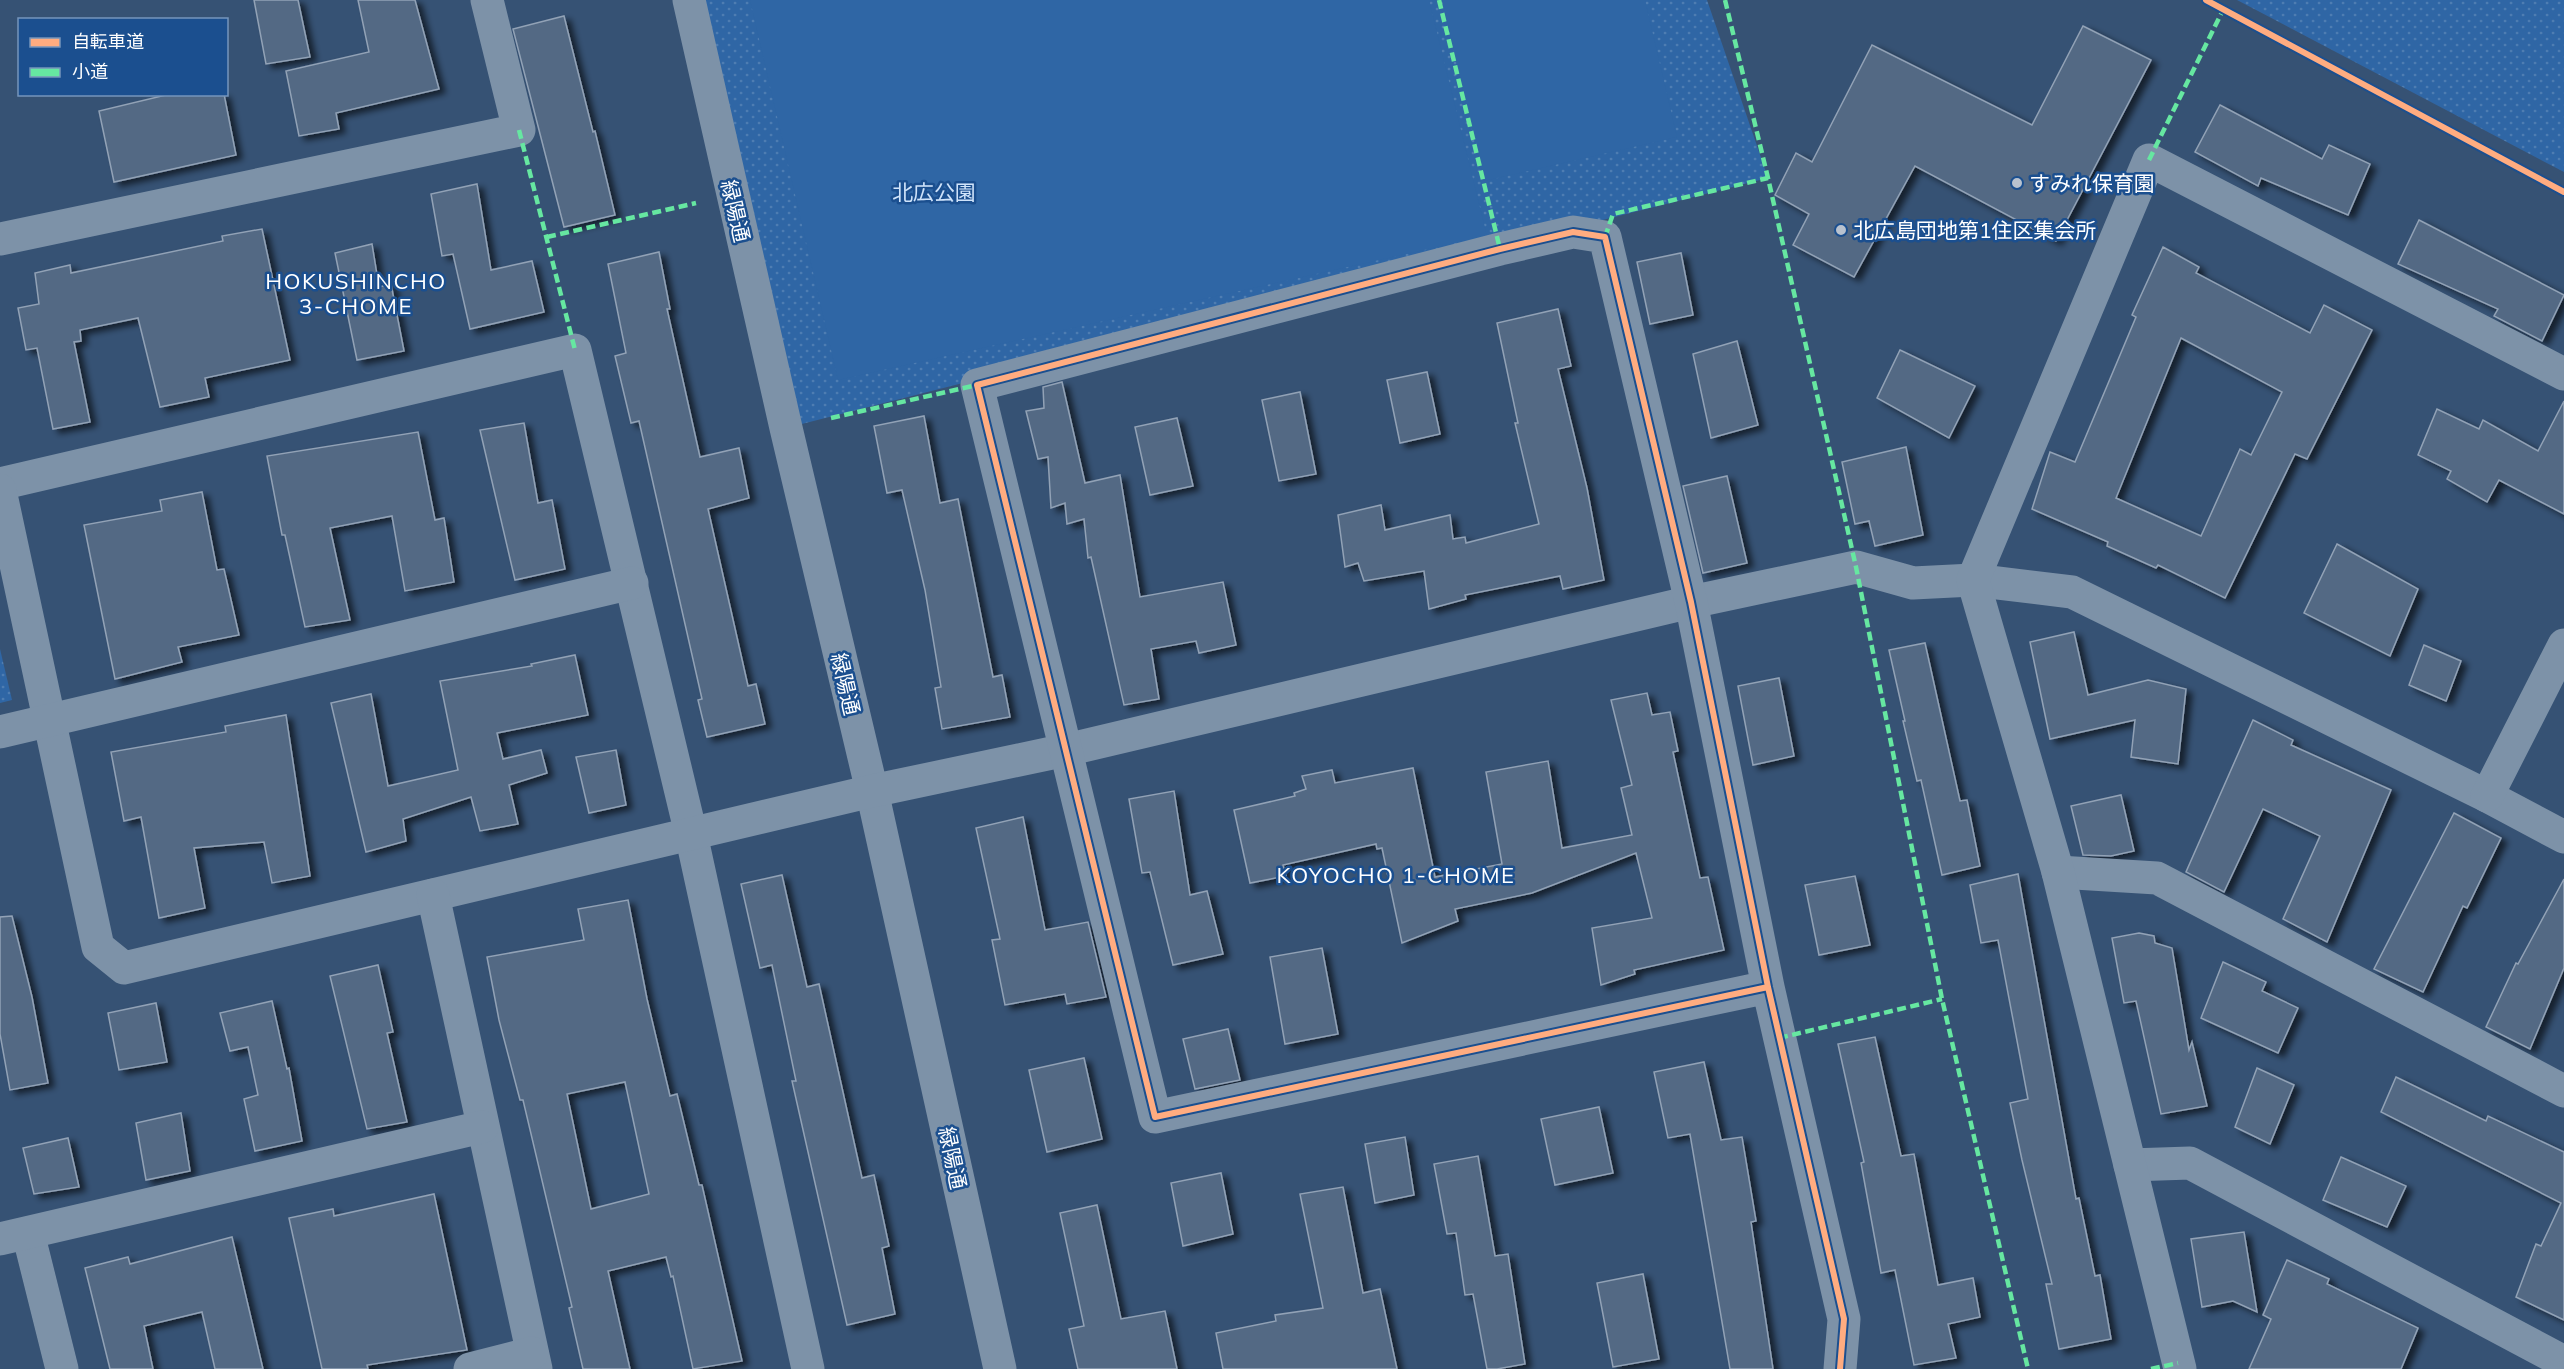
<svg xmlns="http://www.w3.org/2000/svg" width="2564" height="1369" viewBox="0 0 2564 1369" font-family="Mulish,'Noto Sans JP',sans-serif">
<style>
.park{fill:url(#park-dots)}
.garden{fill:#2f66a5}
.building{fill:#526984;stroke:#92a2b6;stroke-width:1.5;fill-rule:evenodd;filter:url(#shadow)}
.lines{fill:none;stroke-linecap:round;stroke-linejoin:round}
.minor{stroke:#7d92a8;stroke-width:33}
.quiet{stroke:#66e7a1;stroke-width:4.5;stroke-dasharray:9 4.5;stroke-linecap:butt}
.cycleway-casing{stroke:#1b4f8f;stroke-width:10}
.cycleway{stroke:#ffac80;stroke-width:6}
.poi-dot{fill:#b9c2ce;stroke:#1b4f8f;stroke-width:2}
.labels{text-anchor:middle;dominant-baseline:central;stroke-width:5;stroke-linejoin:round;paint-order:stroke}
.poi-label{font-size:21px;fill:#fff;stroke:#1b4f8f;text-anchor:start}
.park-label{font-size:21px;fill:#cfe3fa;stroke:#1b4f8f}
.street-label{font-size:21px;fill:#fff;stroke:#1b4f8f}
.neighbourhood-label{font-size:22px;letter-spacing:1.5px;fill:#fff;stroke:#1b4f8f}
</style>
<defs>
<pattern id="park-dots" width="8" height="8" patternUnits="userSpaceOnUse" patternTransform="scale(1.5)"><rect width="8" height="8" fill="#2f66a5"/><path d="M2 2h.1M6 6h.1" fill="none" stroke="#4e7db2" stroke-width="1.8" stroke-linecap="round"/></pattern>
<filter id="shadow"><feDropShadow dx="6" dy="4" stdDeviation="3" flood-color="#0009"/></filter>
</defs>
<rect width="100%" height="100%" fill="#365274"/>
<!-- park -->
<g class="park">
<polygon points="689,0 1707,0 1768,178 786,428"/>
<polygon points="2237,0 2564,0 2564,172"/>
<polygon points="0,649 12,700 0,703"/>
</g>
<!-- garden -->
<g class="garden">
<polygon points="750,0 1429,0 1487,236 838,380"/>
<polygon points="1442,0 1645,0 1677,137 1484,181"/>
</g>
<!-- building -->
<g class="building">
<polygon points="254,0 298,0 310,57 266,64"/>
<polygon points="358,0 415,0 439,89 336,113 339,129 299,136 286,71 369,52"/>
<polygon points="564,16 593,132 595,131 615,215 564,227 513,29"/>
<polygon points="2083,26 2151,60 2056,241 1915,166 1854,277 1793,245 1809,214 1775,195 1796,153 1812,162 1872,45 2032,125"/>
<polygon points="170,94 224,94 236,155 114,182 99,111"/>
<polygon points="2220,105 2322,159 2329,145 2370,164 2348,215 2261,178 2258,186 2195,152"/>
<polygon points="477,184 491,270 532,261 544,312 470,329 453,254 442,256 431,194"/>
<polygon points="2419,220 2564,295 2542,341 2494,316 2498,309 2398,264"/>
<polygon points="262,229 290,360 205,378 209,397 160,407 138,318 80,330 81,341 74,342 90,422 53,429 37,348 26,350 18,308 39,304 35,273 70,265 71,273 223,241 222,236"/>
<polygon points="372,244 379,287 391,284 404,351 357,360 335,253"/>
<path d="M2163,247L2199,267L2196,273L2310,333L2324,305L2372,330L2307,459L2295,454L2225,598L2158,565L2156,568L2107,546L2108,542L2032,509L2050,452L2075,462L2136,317L2132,315ZM2181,338L2282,392L2251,455L2240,449L2201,536L2116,498Z"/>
<polygon points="659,252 670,309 667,309 700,457 739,448 749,498 708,509 748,686 756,684 765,724 707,737 698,700 702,699 639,421 631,423 615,356 626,353 608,264"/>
<polygon points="1681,253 1693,315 1650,324 1637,262"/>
<polygon points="1558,309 1571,366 1558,369 1587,488 1604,580 1563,589 1560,576 1465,595 1466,599 1429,609 1424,571 1364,581 1358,563 1345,567 1338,515 1381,505 1385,530 1450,515 1453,539 1465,537 1466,543 1539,524 1515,423 1518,423 1497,323"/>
<polygon points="1737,341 1758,425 1711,438 1693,354"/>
<polygon points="1900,350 1975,386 1949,438 1877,398"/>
<polygon points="1427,372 1440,434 1400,443 1387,380"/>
<polygon points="1062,382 1085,483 1120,475 1140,597 1223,582 1236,645 1199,653 1196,641 1151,649 1159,699 1124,705 1091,557 1088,558 1084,519 1067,524 1065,503 1051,508 1048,457 1038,459 1026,411 1044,408 1043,387"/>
<polygon points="1300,392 1316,474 1279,481 1262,400"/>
<polygon points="2564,401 2564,514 2499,480 2487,502 2447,479 2451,471 2418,455 2437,409 2479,429 2483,420 2538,451"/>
<polygon points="924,416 940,503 958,499 993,677 1002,675 1010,717 942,729 935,688 941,687 925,590 902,490 887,493 874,426"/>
<polygon points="1177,418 1193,486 1150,495 1135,427"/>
<polygon points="524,423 538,503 552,500 565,569 515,580 480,430"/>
<polygon points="418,432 435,520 444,518 454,582 405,591 392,516 330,528 350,620 305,627 285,535 282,535 267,456"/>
<polygon points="1906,447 1923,535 1875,546 1869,521 1855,524 1842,462"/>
<polygon points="1727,476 1747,563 1703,573 1683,486"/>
<polygon points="202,492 217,570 224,569 239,635 178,647 182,662 115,679 84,525 162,511 160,500"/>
<polygon points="2337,544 2418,589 2390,656 2304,613"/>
<polygon points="2074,632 2088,695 2148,680 2186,689 2178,764 2131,757 2135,720 2050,739 2030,642"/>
<polygon points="1925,643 1960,801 1967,800 1980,866 1942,875 1921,780 1917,781 1903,721 1905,721 1889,650"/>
<polygon points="2424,645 2461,661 2446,701 2409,685"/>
<polygon points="575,655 588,715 497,733 503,759 541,750 547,773 509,785 518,824 480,831 471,797 403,819 406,841 366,852 331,703 371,694 388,786 458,770 440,681 532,666 531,664"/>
<polygon points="1779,678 1794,756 1753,765 1738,686"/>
<polygon points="1647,693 1652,715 1670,712 1678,751 1673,752 1700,878 1708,877 1724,950 1634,970 1635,974 1601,985 1592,928 1652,918 1636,853 1532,893 1455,909 1458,921 1402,943 1382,848 1377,849 1376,844 1283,865 1286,876 1250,883 1234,810 1295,796 1294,793 1306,789 1302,776 1332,770 1335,783 1413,768 1435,877 1502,864 1486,772 1548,761 1562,848 1632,835 1621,788 1632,785 1611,700"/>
<polygon points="286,715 310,876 272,883 264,842 194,848 205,908 159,918 141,817 124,821 111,752 226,732 225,726"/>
<polygon points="2253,720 2293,740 2291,745 2391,790 2327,942 2283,919 2320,836 2263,809 2224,892 2186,872"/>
<polygon points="616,750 626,805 589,813 576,757"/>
<polygon points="1174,791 1190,895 1207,891 1223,954 1173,965 1150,872 1142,873 1129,799"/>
<polygon points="2121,795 2134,851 2111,856 2083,855 2071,806"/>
<polygon points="2454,813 2501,838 2467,908 2463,906 2423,992 2374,969"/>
<polygon points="1023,817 1045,930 1088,922 1106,997 1067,1004 1065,994 1005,1005 992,940 1000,939 976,828"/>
<polygon points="2018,874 2076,1199 2079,1198 2095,1276 2100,1275 2111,1339 2059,1349 2046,1284 2052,1284 2022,1160 2010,1103 2028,1099 1998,940 1981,943 1970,885"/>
<polygon points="782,875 807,987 819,984 862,1178 874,1175 889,1246 882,1248 895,1314 847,1325 792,1081 796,1081 772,965 760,968 741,884"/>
<polygon points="1855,876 1870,945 1819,955 1805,885"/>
<polygon points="2564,879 2564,968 2530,1049 2486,1027 2516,963 2518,964"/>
<path d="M628,900L647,999L670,1096L677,1094L699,1185H702L742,1361L693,1369L673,1276L671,1277L666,1257L608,1271L630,1369H583L569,1308L572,1307L523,1100H520L499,1020L487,957L584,940L578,909ZM625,1082L649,1194L591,1209L567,1094Z"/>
<polygon points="12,916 32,997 48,1083 10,1090 0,1034 0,917"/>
<polygon points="2139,933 2154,936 2155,943 2172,948 2189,1050 2192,1042 2207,1106 2161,1114 2136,1001 2124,1003 2112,938"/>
<polygon points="1322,948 1338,1034 1285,1044 1270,957"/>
<polygon points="2223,962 2266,982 2262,991 2298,1008 2278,1053 2201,1018"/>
<polygon points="378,965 393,1032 387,1033 407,1122 367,1129 330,976"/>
<polygon points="272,1001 287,1069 289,1068 302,1141 255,1151 244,1099 258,1095 248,1047 230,1051 220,1013"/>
<polygon points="156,1003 167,1062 119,1070 108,1013"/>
<polygon points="1228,1029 1240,1080 1195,1089 1183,1039"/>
<polygon points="1875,1037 1901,1156 1914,1154 1938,1285 1973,1278 1980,1317 1948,1324 1956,1358 1914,1365 1895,1270 1881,1273 1861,1163 1864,1162 1838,1044"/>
<polygon points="1084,1058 1102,1139 1047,1152 1029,1070"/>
<polygon points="1704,1062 1721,1140 1742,1137 1756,1221 1751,1222 1773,1369 1730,1369 1690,1134 1668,1138 1654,1072"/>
<polygon points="2257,1068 2294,1085 2270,1144 2235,1127"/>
<polygon points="2396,1077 2486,1121 2488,1116 2564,1152 2564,1320 2516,1297 2536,1244 2541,1246 2561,1203 2381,1112"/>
<polygon points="1599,1107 1613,1173 1555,1185 1541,1119"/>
<polygon points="181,1113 190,1171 146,1180 136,1123"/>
<polygon points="1405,1137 1414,1195 1375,1203 1365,1144"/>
<polygon points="68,1138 79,1187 34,1194 23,1148"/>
<polygon points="1478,1156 1495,1256 1508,1254 1525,1364 1497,1369 1487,1369 1473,1294 1465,1295 1456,1233 1447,1234 1434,1164"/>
<polygon points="2341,1157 2406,1186 2387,1227 2323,1200"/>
<polygon points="1221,1173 1233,1234 1183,1246 1171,1183"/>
<polygon points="1343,1187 1363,1293 1380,1289 1397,1369 1223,1369 1216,1333 1276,1321 1275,1315 1323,1308 1300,1194"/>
<polygon points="434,1194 467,1350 367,1365 368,1369 322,1369 289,1218 333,1209 334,1216"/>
<polygon points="1097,1205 1121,1319 1165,1311 1177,1369 1078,1369 1069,1329 1084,1326 1060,1213"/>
<polygon points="2244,1232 2257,1312 2233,1301 2202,1307 2191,1239"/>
<polygon points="232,1237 263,1369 215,1369 202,1312 144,1326 153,1369 110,1369 85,1268 128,1257 130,1264"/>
<polygon points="2287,1260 2329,1279 2327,1284 2418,1328 2401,1369 2249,1369 2271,1319 2263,1315"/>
<polygon points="1643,1274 1659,1359 1613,1367 1597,1283"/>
</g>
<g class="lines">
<!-- minor -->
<g class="minor">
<polyline points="689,0 786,428 872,791 1000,1369"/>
<polyline points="0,239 519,130 487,0"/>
<polyline points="0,484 575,350 691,834 808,1369"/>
<polyline points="0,490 98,947 124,968 872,791 1066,750 1691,602 1856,567 1913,583 1973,580 2072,592 2487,796 2564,837"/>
<polyline points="0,732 632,583"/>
<polyline points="2487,796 2564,645"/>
<polyline points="2058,872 2157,878 2564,1091"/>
<polyline points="433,895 536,1369"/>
<polyline points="1768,987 1155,1117 977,385 1500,249 1573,232 1605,237 1691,602 1768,987 1844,1319 1840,1369"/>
<polyline points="2130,1165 2190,1163 2564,1362"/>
<polyline points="28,1233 62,1369"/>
<polyline points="0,1239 482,1127"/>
<polyline points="470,1369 532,1353"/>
<polyline points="2180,1369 2058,872 1973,580 2149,160 2564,374"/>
</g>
<!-- quiet -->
<g class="quiet">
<polyline points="1439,0 1500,249"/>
<polyline points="1725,0 1768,178 1856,567 1942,999 2028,1369"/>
<polyline points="519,130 575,350"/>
<polyline points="2149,160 2223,10"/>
<polyline points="547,237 696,203"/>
<polyline points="1605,237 1613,214 1768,178"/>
<polyline points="831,418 977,385"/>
<polyline points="1779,1038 1942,999"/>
<polyline points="2151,1369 2178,1363"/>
</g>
<defs>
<g id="cycleway">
<polyline points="2206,0 2564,192"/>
<polyline points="1768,987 1155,1117 977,385 1500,249 1573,232 1605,237 1691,602 1768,987 1844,1319 1840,1369"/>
</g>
</defs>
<!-- cycleway casing -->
<use href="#cycleway" class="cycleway-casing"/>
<!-- cycleway -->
<use href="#cycleway" class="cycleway"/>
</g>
<!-- markers -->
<g class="poi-dot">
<circle cx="2017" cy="183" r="6"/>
<circle cx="1841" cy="230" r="6"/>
</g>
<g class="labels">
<!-- poi labels -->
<g class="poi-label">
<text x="2029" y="183">すみれ保育園</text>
<text x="1853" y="230">北広島団地第1住区集会所</text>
</g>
<!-- park labels -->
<g class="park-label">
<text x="934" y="192">北広公園</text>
</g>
<!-- street labels -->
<g class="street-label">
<text transform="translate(736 211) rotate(77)">緑陽通</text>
<text transform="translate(846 684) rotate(77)">緑陽通</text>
<text transform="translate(953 1158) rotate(78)">緑陽通</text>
</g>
<!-- neighbourhood labels -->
<g class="neighbourhood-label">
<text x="356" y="281">HOKUSHINCHO<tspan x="356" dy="25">3-CHOME</tspan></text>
<text x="1396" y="875">KOYOCHO 1-CHOME</text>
</g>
</g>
<!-- legend -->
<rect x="18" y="18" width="210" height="78" fill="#1b4f8f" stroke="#7695bc" stroke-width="1.5"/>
<rect x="30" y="38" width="30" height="9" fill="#ffac80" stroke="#7695bc" stroke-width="1.5"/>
<text x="72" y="48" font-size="18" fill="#ffffff">自転車道</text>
<rect x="30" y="68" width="30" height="9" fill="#66e7a1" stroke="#7695bc" stroke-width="1.5"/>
<text x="72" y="78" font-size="18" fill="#ffffff">小道</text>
</svg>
